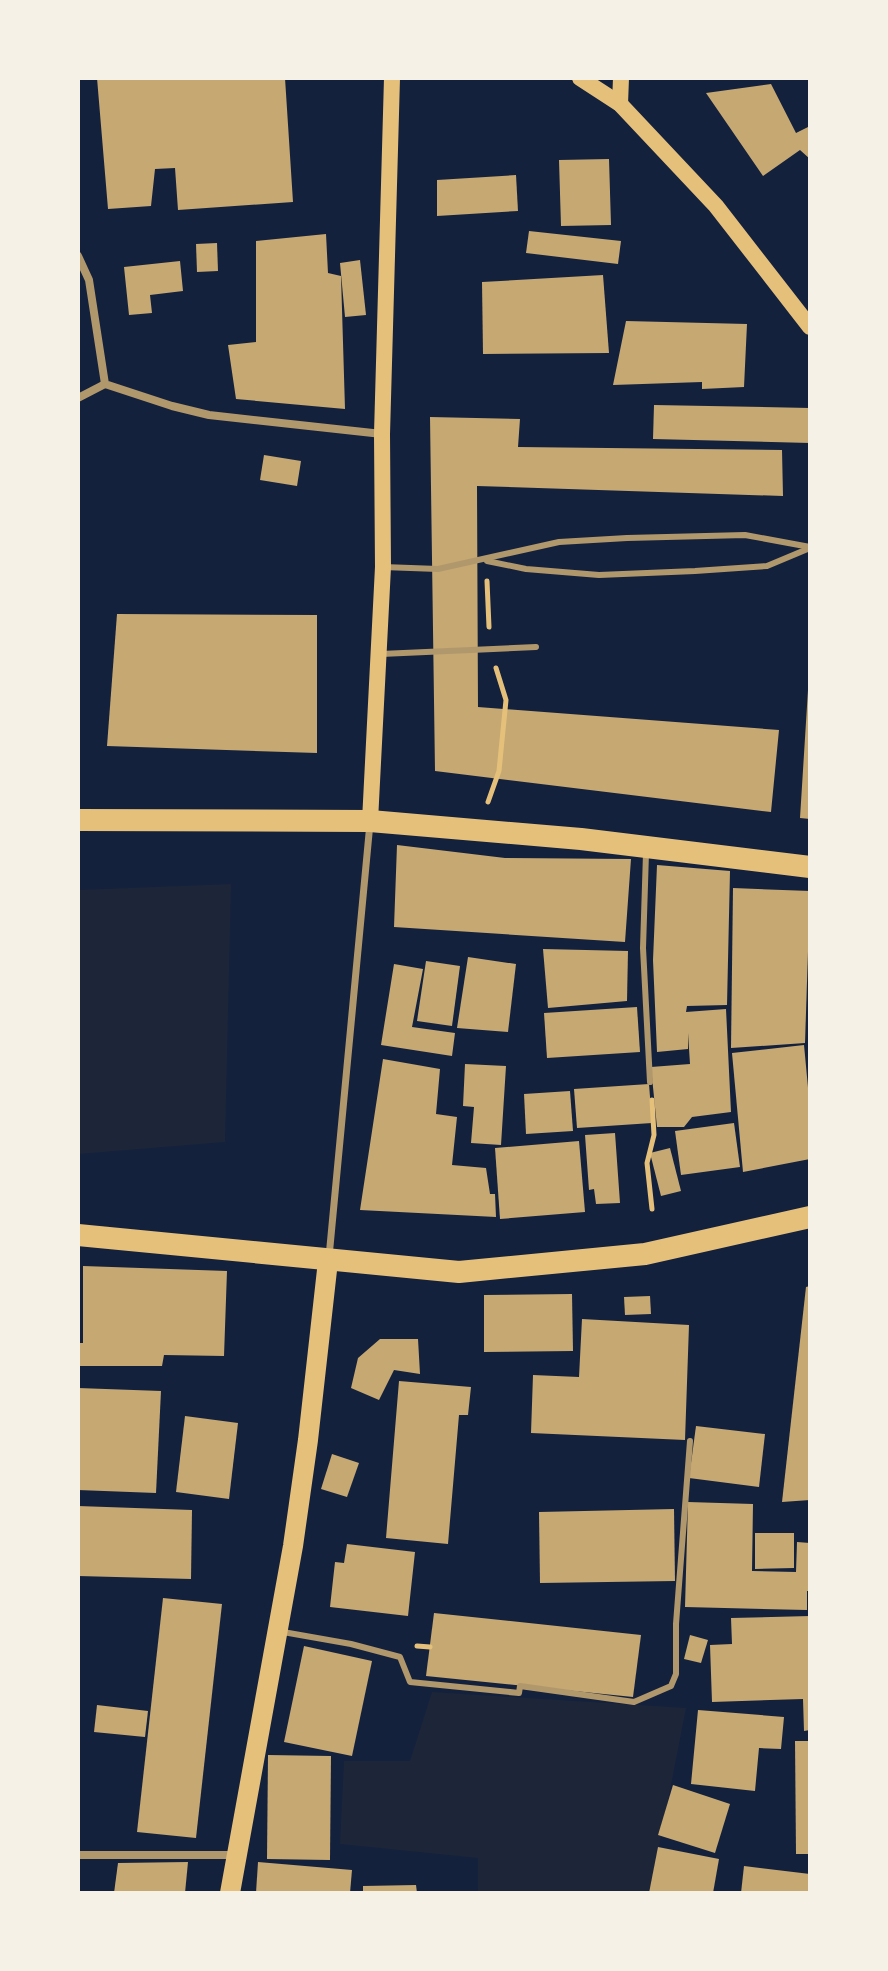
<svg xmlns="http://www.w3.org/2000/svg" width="888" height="1971" viewBox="0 0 888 1971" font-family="Cabin,sans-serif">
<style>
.green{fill:#1d2539}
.building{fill:#c6a872}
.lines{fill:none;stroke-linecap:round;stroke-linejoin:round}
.path{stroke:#e5c07b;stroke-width:5}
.service{stroke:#b1986c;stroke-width:6}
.pedestrian{stroke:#b1986c;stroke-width:7}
.minor{stroke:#b1986c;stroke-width:8}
.secondary{stroke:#e5c07b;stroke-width:16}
.primary{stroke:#e5c07b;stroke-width:20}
.trunk{stroke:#e5c07b;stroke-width:22}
</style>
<rect width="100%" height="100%" fill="#14213d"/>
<!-- green -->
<g class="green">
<polygon points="231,884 225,1142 78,1154 78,890"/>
<polygon points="432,1692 686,1708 650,1893 478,1893 478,1858 340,1844 344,1761 410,1761"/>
</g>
<!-- building -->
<g class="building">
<polygon points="97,78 285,78 293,202 178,210 175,168 155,169 151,206 108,209"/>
<polygon points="771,84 796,133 810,126 810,159 800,150 763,176 706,93"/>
<polygon points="609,159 611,225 561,226 559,160"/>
<polygon points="516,175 518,211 437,216 437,180"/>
<polygon points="529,231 621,241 618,264 526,253"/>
<polygon points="326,234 328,273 341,276 345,409 236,399 228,345 256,342 256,241"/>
<polygon points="217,243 218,271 197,272 196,244"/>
<polygon points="360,260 366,315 345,317 340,263"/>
<polygon points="180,261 183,291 150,295 152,313 129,315 124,267"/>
<polygon points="603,275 609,353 483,354 482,282"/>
<polygon points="626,321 747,324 744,387 702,389 702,382 613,385"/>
<polygon points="654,405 810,408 810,443 653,439"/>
<polygon points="430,417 520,419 518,447 782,450 783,496 477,486 478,707 779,730 771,812 435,771"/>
<polygon points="264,455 301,461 297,486 260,480"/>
<polygon points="117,614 317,615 317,753 107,746"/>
<polygon points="808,690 810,690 810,819 800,818"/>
<polygon points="397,845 505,858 631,859 625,942 394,927"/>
<polygon points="657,865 730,871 727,1005 687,1006 686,1012 726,1009 731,1112 692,1117 684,1127 657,1127 651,1067 690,1064 688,1033 688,1049 657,1052 653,960"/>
<polygon points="733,888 810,891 805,1043 731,1048"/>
<polygon points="543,949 628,951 627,1001 548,1008"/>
<polygon points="468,957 516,964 508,1032 457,1028"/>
<polygon points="426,961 460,966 452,1026 417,1021"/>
<polygon points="394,964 423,969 412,1027 455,1033 452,1056 381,1045"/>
<polygon points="637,1007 640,1052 547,1058 544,1013"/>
<polygon points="804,1045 810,1109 810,1159 743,1172 732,1053"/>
<polygon points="383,1059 440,1069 436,1114 457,1117 452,1165 486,1168 490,1194 495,1194 496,1217 360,1210"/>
<polygon points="465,1064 506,1066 501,1145 471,1143 474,1107 463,1106"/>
<polygon points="649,1084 652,1123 577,1128 574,1089"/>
<polygon points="570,1091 573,1131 526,1134 524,1094"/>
<polygon points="734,1123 740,1167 681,1175 675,1131"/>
<polygon points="615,1133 620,1203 596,1204 594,1189 589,1190 585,1135"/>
<polygon points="579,1141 585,1212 500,1219 495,1148"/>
<polygon points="670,1148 681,1191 661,1196 650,1153"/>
<polygon points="83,1266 227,1271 224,1356 164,1355 162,1366 78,1366 78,1343 83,1343"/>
<polygon points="810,1286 810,1500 782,1502 806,1287"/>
<polygon points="572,1294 573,1351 484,1352 484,1295"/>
<polygon points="650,1296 651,1314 625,1315 624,1297"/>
<polygon points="582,1319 689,1325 685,1440 531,1433 533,1375 579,1377"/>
<polygon points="380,1339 418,1339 420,1374 394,1370 379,1400 351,1388 358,1358"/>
<polygon points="399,1381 471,1387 468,1415 459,1415 448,1544 386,1538"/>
<polygon points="78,1388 161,1391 156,1493 78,1490"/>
<polygon points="185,1416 238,1423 229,1499 176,1492"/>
<polygon points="696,1426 765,1434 759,1487 689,1478"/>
<polygon points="332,1454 359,1463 347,1497 321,1489"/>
<polygon points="688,1502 753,1504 752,1571 796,1572 797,1542 810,1543 810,1591 807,1591 807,1610 685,1607"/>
<polygon points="78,1506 192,1510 191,1579 78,1576"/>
<polygon points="674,1509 675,1581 540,1583 539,1512"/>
<polygon points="755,1533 794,1533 794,1568 755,1569"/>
<polygon points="347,1544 415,1552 408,1616 330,1607 335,1562 344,1563"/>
<polygon points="163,1598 222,1604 196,1838 137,1832"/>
<polygon points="434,1613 641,1635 633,1697 426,1676"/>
<polygon points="810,1616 810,1730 804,1731 803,1699 712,1702 710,1645 732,1644 731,1618"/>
<polygon points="690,1635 708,1640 701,1663 684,1659"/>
<polygon points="304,1646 372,1661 352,1756 284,1742"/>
<polygon points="97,1705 148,1711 145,1737 94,1732"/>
<polygon points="698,1710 784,1717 781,1749 759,1748 755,1791 691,1784"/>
<polygon points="795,1741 810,1741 810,1854 796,1854"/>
<polygon points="268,1755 331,1756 330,1860 267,1859"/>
<polygon points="673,1785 730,1804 715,1853 658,1835"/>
<polygon points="658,1847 719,1859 713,1893 649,1893"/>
<polygon points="188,1862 185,1893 114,1893 118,1863"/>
<polygon points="258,1862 352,1870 350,1893 256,1893"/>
<polygon points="744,1866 810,1874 809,1893 741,1893"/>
<polygon points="416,1885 417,1893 363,1893 363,1886"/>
</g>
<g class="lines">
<!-- path -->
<g class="path">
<polyline points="487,581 489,627"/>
<polyline points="488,802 499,771 506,700 496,668"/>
<polyline points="652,1209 647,1163 654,1135 652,1100"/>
<polyline points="417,1646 430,1647"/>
</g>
<!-- service -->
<g class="service">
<polyline points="487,561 526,569 599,575 695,571 767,566 810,548"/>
<polyline points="383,567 438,569 559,542 627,538 745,535 810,547"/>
<polyline points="381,654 536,647"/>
<polyline points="646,853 643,948 650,1082"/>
<polyline points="283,1632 351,1644 400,1657 410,1682 519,1693 520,1686 634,1702 671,1686 676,1674 676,1624 690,1441"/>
</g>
<!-- pedestrian -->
<polyline class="pedestrian" points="329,1257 370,823"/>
<!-- minor -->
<g class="minor">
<polyline points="78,256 89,280 105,384 172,406 209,415 382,434"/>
<polyline points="78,398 105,384"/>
<polyline points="78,1855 236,1855"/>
</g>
<!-- secondary -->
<g class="secondary">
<polyline points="580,78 620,104 716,206 810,327"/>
<polyline points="620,104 621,78"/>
<polyline points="370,821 383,567 382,434 392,78"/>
</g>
<!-- primary -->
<polyline class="primary" points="230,1893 293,1546 308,1440 328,1261"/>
<!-- trunk -->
<g class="trunk">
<polyline points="78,820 370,821 581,839 810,867"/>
<polyline points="78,1235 459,1272 645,1254 810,1217"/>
</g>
</g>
<!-- border -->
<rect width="888" height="1971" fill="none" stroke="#f6f1e7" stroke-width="160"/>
</svg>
